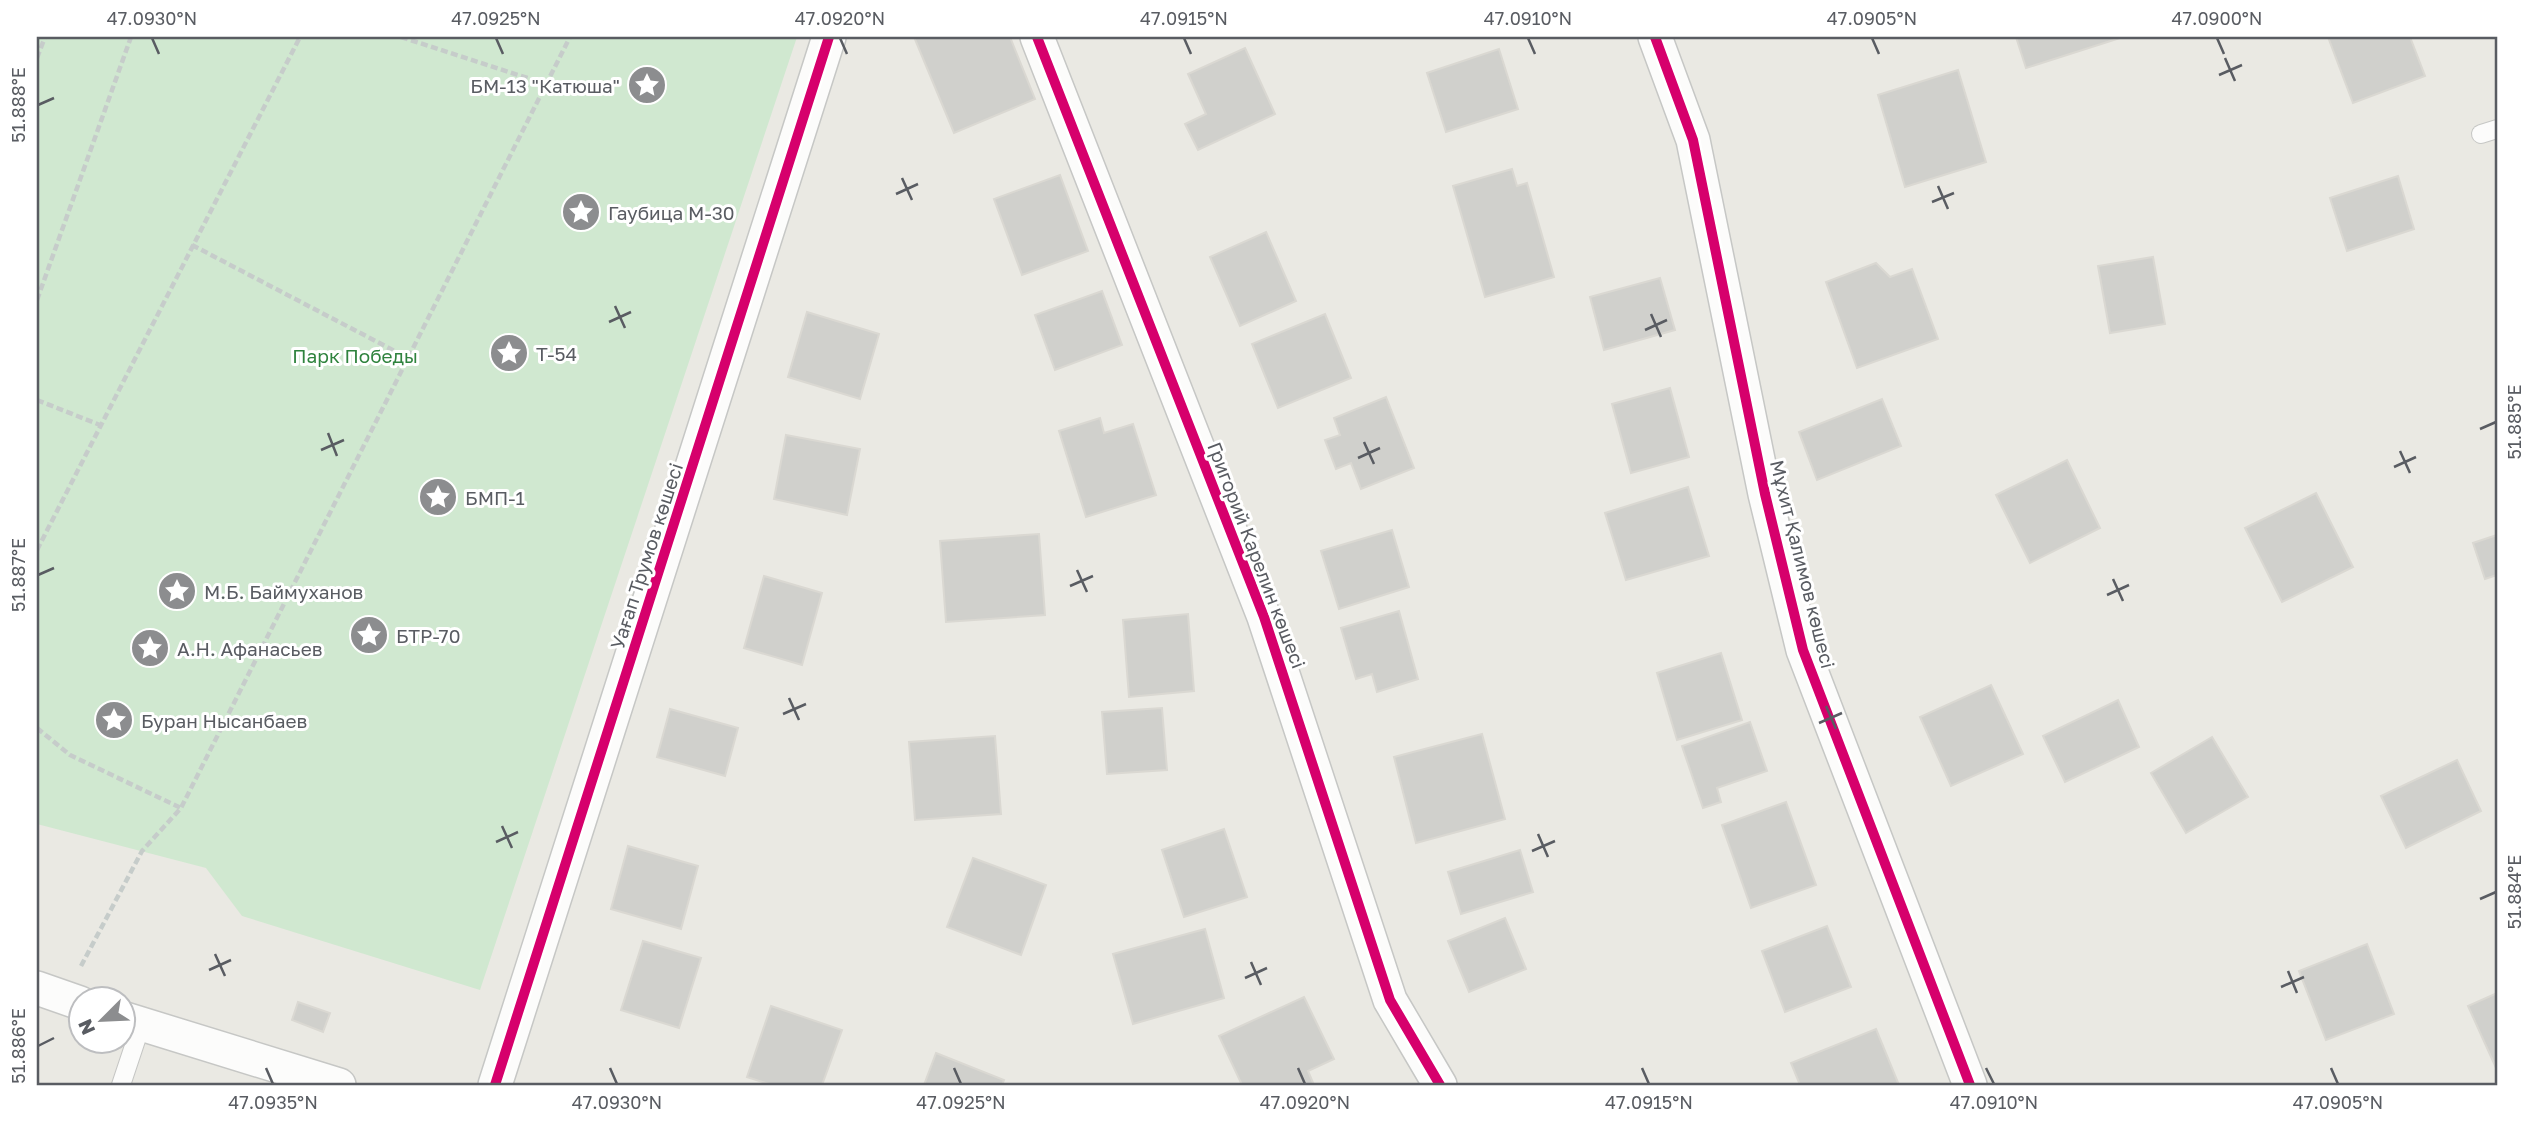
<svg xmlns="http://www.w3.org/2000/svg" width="2534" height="1122" viewBox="0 0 2534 1122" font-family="'Golos Text',sans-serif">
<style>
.green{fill:#d0e8d0}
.building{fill:#d0d0cc;stroke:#dad8d2;stroke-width:2}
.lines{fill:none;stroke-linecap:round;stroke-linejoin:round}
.service-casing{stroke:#c6c7c5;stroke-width:20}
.minor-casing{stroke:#c6c7c5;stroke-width:36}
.path{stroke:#c6ccca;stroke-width:4.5;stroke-dasharray:7 3.5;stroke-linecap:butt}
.service{stroke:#fcfcfb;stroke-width:18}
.minor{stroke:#fcfcfb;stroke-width:33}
.cycleway-casing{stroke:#fff;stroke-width:15}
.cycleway{stroke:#d6006c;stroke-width:10}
.ticks{fill:none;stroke:#595c62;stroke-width:2.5}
.labels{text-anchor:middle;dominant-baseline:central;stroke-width:6;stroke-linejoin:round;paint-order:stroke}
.poi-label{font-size:19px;fill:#595c62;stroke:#fff;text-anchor:start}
.park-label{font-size:19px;fill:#2f833e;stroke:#fff}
.street-label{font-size:19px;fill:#595c62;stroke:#fff}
.neatline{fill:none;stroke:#595c62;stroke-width:2.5}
.ticks-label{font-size:18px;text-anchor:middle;fill:#595c62}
</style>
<rect width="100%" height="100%" fill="#eae9e3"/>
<!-- green -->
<polygon class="green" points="37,37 797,37 480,990 242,916 206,868 37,824"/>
<!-- building -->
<g class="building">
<polygon points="914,37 1010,37 1035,99 954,133"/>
<polygon points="2016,37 2120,37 2120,38 2026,68"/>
<polygon points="2328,37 2410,37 2425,76 2353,103"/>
<polygon points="1245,48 1275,114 1198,150 1185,124 1206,114 1188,74"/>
<polygon points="1499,49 1518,109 1446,132 1427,73"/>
<polygon points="1958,70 1986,162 1905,187 1878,95"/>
<polygon points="1512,169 1517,186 1527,183 1554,277 1485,297 1453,186"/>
<polygon points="1060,175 1088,251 1022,275 994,199"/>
<polygon points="2398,176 2414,229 2347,251 2330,198"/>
<polygon points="1266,232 1296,301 1240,326 1210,257"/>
<polygon points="2153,257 2165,324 2110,333 2098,266"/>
<polygon points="1876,263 1890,277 1912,269 1938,339 1857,368 1826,282"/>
<polygon points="1660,278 1675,330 1604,350 1590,297"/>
<polygon points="1102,291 1122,345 1055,370 1035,315"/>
<polygon points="807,312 879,334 860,399 788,377"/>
<polygon points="1325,314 1351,378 1278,408 1252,344"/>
<polygon points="1670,388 1689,457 1631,473 1612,404"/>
<polygon points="1386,397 1414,468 1361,489 1351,463 1336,469 1325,440 1340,435 1334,418"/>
<polygon points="1882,399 1901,446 1817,480 1799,432"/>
<polygon points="1100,418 1104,433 1133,424 1156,495 1086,517 1059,431"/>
<polygon points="786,435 860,449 847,515 774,499"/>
<polygon points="2067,460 2100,528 2030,563 1996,495"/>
<polygon points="1688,487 1709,556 1626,580 1605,513"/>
<polygon points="2316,493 2353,567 2282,602 2245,528"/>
<polygon points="1392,530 1409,587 1339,609 1321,551"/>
<polygon points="1039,534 1045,615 946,622 940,541"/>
<polygon points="2497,535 2497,575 2485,579 2473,543"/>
<polygon points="764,576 822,593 802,665 744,648"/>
<polygon points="1399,611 1418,679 1377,692 1372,674 1356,679 1341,628"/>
<polygon points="1188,614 1194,691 1129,697 1123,620"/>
<polygon points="1721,653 1742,720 1677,740 1657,673"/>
<polygon points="1991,685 2023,754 1951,786 1920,717"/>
<polygon points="2118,700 2139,747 2065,782 2043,736"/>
<polygon points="1162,708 1167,770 1107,774 1102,712"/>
<polygon points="670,709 738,728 725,776 657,757"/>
<polygon points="1750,722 1767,771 1717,788 1721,802 1703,808 1682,746"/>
<polygon points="1482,734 1505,819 1416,843 1394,757"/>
<polygon points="995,736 1001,814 915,820 909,742"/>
<polygon points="2212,737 2248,797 2186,833 2151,773"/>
<polygon points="2457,760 2481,811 2406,848 2381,796"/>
<polygon points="1786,802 1816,885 1751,908 1722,825"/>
<polygon points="1224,829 1247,897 1184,917 1162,850"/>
<polygon points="628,846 698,866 681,929 611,909"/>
<polygon points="1520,850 1533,892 1461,914 1448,872"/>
<polygon points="973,858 1046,885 1021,955 947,927"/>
<polygon points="1505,918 1526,969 1469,992 1448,941"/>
<polygon points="1827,926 1851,987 1785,1012 1762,951"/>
<polygon points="1205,929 1224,998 1133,1024 1113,954"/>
<polygon points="643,941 701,958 679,1028 621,1010"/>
<polygon points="2367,944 2394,1014 2326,1040 2299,971"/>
<polygon points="2497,993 2497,1070 2468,1006"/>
<polygon points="1304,997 1334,1059 1308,1071 1314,1085 1242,1085 1219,1036"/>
<polygon points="298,1002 330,1013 323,1032 292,1020"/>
<polygon points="771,1006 842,1030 822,1085 772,1085 747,1077"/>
<polygon points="1876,1029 1899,1085 1800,1085 1791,1063"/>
<polygon points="936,1053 1004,1080 1002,1085 924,1085"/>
</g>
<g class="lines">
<defs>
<g id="service">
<polyline points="2481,134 2497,129"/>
<polyline points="121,1085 141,1025"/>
</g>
<g id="minor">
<polyline points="1037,37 1264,617 1390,1000 1440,1085"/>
<polyline points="1655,37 1693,140 1765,494 1803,650 1970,1085"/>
<polyline points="37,988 80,1003"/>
<polyline points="122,1018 339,1085"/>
<polyline points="495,1085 829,37"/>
</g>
</defs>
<!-- service casing -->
<use href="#service" class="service-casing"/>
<!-- minor casing -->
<use href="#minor" class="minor-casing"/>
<!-- path -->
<g class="path">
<polyline points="401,37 546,84"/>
<polyline points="37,58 45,37"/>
<polyline points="192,245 408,358"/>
<polyline points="37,300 131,37"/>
<polyline points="37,400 100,425"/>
<polyline points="37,550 300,37"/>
<polyline points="37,728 70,755 181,808"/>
<polyline points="81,966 142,851 181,808 570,37"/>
</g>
<!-- service -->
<use href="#service" class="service"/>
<!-- minor -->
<use href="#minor" class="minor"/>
<defs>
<g id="cycleway">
<polyline points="1037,37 1264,617 1390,1000 1440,1085"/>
<polyline points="1655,37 1693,140 1765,494 1803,650 1970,1085"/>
<polyline points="495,1085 829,37"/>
</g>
</defs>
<!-- cycleway casing -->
<use href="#cycleway" class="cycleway-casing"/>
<!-- cycleway -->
<use href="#cycleway" class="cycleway"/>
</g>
<!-- ticks -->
<path class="ticks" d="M152,38L159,54M496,38L503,54M840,38L847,54M1184,38L1191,54M1528,38L1535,54M1872,38L1879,54M2217,38L2224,54M2225,58L2235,81M2219,75L2242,65M38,105L54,98M902,178L912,200M1938,186L1948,209M896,194L918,184M1932,202L1954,193M615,306L625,328M1651,314L1661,337M609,322L631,312M1645,330L1667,320M2480,429L2496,422M328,433L337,456M1364,442L1374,464M321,450L344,440M2400,451L2410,473M1358,458L1380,448M2394,467L2416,457M1077,570L1087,592M38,575L54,568M2113,579L2123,601M1070,586L1093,576M2107,595L2129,585M789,698L799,720M1826,706L1836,729M783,714L806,704M1819,723L1842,713M502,826L512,848M1538,834L1548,857M496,842L518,832M1532,851L1555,841M2480,899L2496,892M215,954L225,976M1251,962L1261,985M209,970L231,960M2288,971L2297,993M1245,978L1267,968M2281,987L2304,977M38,1046L54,1038M266,1068L273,1084M610,1068L617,1084M954,1068L961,1084M1298,1068L1305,1084M1642,1068L1649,1084M1986,1068L1994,1084M2331,1068L2338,1084"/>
<!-- icons -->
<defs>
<symbol id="sight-disc" viewBox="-11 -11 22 22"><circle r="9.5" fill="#8c8d8f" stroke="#fff"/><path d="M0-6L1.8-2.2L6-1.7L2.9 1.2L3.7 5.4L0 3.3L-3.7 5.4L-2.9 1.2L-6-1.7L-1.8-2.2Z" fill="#fff"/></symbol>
</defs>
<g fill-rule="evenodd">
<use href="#sight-disc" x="625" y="63" width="44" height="44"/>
<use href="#sight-disc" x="559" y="190" width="44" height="44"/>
<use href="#sight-disc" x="487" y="331" width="44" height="44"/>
<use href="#sight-disc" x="416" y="475" width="44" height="44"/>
<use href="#sight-disc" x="155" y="569" width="44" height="44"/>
<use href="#sight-disc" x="347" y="613" width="44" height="44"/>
<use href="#sight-disc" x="128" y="626" width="44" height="44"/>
<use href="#sight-disc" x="92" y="698" width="44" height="44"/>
</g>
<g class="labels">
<!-- poi labels -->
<g class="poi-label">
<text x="620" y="85" text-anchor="end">БМ-13 "Катюша"</text>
<text x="608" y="212">Гаубица М-30</text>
<text x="536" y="353">Т-54</text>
<text x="465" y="497">БМП-1</text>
<text x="204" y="591">М.Б. Баймуханов</text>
<text x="396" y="635">БТР-70</text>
<text x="177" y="648">А.Н. Афанасьев</text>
<text x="141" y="720">Буран Нысанбаев</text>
</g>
<!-- park labels -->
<g class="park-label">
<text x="355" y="355">Парк Победы</text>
</g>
<!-- street labels -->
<g class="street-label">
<text transform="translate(1257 555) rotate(69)">Григорий Карелин көшесі</text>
<text transform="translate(646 556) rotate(-72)">Уағап Трумов көшесі</text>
<text transform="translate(1803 564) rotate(76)">Мұхит Қалимов көшесі</text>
</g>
</g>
<!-- border -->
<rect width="2534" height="1122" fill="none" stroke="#ffffff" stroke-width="77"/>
<!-- north arrow -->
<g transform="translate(102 1020) rotate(246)"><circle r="33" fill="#ffffff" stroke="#bdbec0" stroke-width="2"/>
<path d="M0-5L12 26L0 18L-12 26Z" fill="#8c8d8f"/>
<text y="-10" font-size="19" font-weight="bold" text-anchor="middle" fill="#595c62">N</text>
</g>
<rect x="38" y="38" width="2458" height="1046" class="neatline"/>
<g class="ticks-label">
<text x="152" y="25">47.0930°N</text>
<text x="496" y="25">47.0925°N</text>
<text x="840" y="25">47.0920°N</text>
<text x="1184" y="25">47.0915°N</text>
<text x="1528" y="25">47.0910°N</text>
<text x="1872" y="25">47.0905°N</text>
<text x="2217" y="25">47.0900°N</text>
<text transform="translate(19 105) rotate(-90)" y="6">51.888°E</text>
<text transform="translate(2515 422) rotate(-90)" y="6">51.885°E</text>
<text transform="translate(19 575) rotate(-90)" y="6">51.887°E</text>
<text transform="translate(2515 892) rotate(-90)" y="6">51.884°E</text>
<text transform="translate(19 1046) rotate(-90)" y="6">51.886°E</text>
<text x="273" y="1109">47.0935°N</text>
<text x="617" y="1109">47.0930°N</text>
<text x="961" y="1109">47.0925°N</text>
<text x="1305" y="1109">47.0920°N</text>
<text x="1649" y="1109">47.0915°N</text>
<text x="1994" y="1109">47.0910°N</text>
<text x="2338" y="1109">47.0905°N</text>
</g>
</svg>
